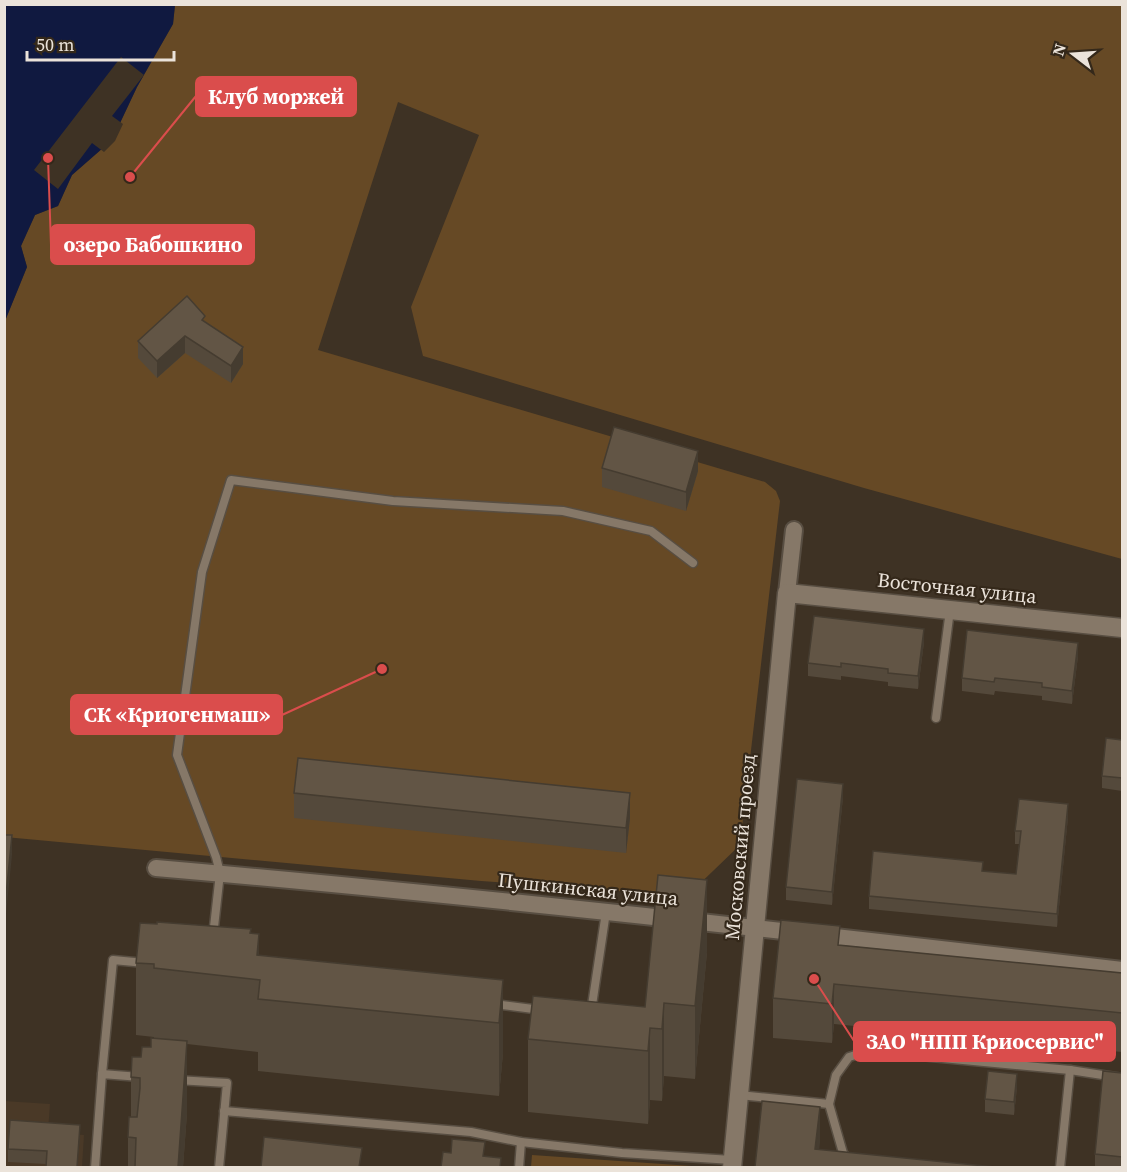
<svg xmlns="http://www.w3.org/2000/svg" width="1127" height="1172" viewBox="0 0 1127 1172" font-family="'Source Serif 4',serif">
<style>
.built{fill:#4a3927}
.green{fill:#664925}
.water{fill:#101940}
.pier{fill:#3e3224}
.lines{fill:none;stroke-linecap:round;stroke-linejoin:round}
.lane-casing{stroke:#584e42;stroke-width:11}
.street-casing{stroke:#584e42;stroke-width:20}
.secondary-casing{stroke:#584e42;stroke-width:21}
.lane{stroke:#867868;stroke-width:8}
.street{stroke:#867868;stroke-width:16}
.secondary{stroke:#867868;stroke-width:18}
.wall{fill:#54493b}
.shaded-wall{fill:#453c30}
.building{fill:#625545;stroke:#453c30;stroke-width:1.5}
.labels{text-anchor:middle;dominant-baseline:central;stroke-width:4.5;stroke-linejoin:round;paint-order:stroke}
.street-label{font-size:20px;fill:#ebe3da;stroke:#34281a}
.leader{fill:none;stroke:#da4d4c;stroke-width:2}
.callout-dot{fill:#da4d4c;stroke:#34281a;stroke-width:2}
.callout{fill:#da4d4c;stroke:#da4d4c;stroke-width:2}
.callout-label{font-size:21px;text-anchor:middle;font-weight:bold;fill:#fff}
</style>
<rect width="100%" height="100%" fill="#3e3224"/>
<!-- built -->
<polygon class="built" points="4,1101 50,1104 48,1132 84,1135 82,1167 5,1167"/>
<!-- green -->
<g class="green">
<polygon points="175,5 1122,5 1122,559 864,488 423,356 411,307 479,135 398,102 318,350 765,482 776,491 780,501 740,845 687,896 481,881 5,837 5,321 27,267 21,246 35,215 58,206 72,175 112,140 137,87 173,24"/>
<polygon points="532,1155 706,1167 531,1167"/>
</g>
<!-- water -->
<polygon class="water" points="5,5 175,5 173,24 137,87 112,140 72,175 58,206 35,215 21,246 27,267 5,321"/>
<!-- pier -->
<polygon class="pier" points="121,57 144,75 112,116 123,124 115,141 104,152 92,143 58,189 34,170"/>
<g class="lines">
<defs>
<g id="lane">
<polyline points="936,718 950,610"/>
<polyline points="213,936 220,873 216,857 177,755 202,572 231,480 393,501 563,511 651,531 693,563"/>
<polyline points="494,1004 541,1010"/>
<polyline points="591,1012 606,912"/>
<polyline points="102,1074 113,960 145,963"/>
<polyline points="177,1080 227,1083 219,1168"/>
<polyline points="739,1095 829,1104"/>
<polyline points="224,1111 471,1132 521,1142 622,1153 732,1160"/>
<polyline points="848,1159 843,1153 829,1104 836,1075 849,1057 868,1051 1070,1070 1122,1078"/>
<polyline points="95,1168 102,1074 140,1077"/>
<polyline points="519,1168 521,1142"/>
<polyline points="1060,1168 1070,1070"/>
</g>
<g id="street">
<polyline points="787,593 794,530"/>
<path d="M156,868C479,896 801,932 1122,970"/>
</g>
<polyline id="secondary" points="732,1168 787,593 1122,628"/>
</defs>
<!-- lane casing -->
<use href="#lane" class="lane-casing"/>
<!-- street casing -->
<use href="#street" class="street-casing"/>
<!-- secondary casing -->
<use href="#secondary" class="secondary-casing"/>
<!-- lane -->
<use href="#lane" class="lane"/>
<!-- street -->
<use href="#street" class="street"/>
<!-- secondary -->
<use href="#secondary" class="secondary"/>
</g>
<!-- wall -->
<g class="wall">
<polygon points="205,323 243,364 231,383 185,353 157,378 138,358 138,341"/>
<polygon points="602,468 698,471 686,511 602,487"/>
<polygon points="924,642 918,689 888,686 888,682 841,676 841,680 808,676 808,663"/>
<polygon points="1078,656 1072,704 1042,700 1042,696 995,691 994,695 962,691 962,678"/>
<polygon points="1122,740 1122,791 1102,788 1102,776"/>
<polygon points="294,793 630,818 626,853 294,818"/>
<polygon points="843,797 832,905 786,900 786,887"/>
<polygon points="1068,817 1057,927 869,909 869,896 983,871 1016,874 1019,844 1015,844 1015,831"/>
<polygon points="251,933 259,955 503,980 503,1053 499,1096 258,1071 258,1052 187,1044 187,1113 183,1167 128,1167 128,1137 131,1117 131,1077 141,1057 151,1047 154,1038 154,1037 136,1035 136,963"/>
<polygon points="840,945 1122,973 1122,1052 834,1024 832,1043 773,1038 773,998"/>
<polygon points="707,952 695,1079 664,1076 662,1101 650,1100 648,1124 528,1112 528,1039 645,1007"/>
<polygon points="1122,1073 1122,1167 1095,1167 1095,1154"/>
<polygon points="1017,1087 1014,1115 985,1112 985,1099"/>
<polygon points="80,1138 46,1164 8,1162 8,1149"/>
</g>
<!-- shaded-wall -->
<g class="shaded-wall">
<polygon points="185,336 185,353 157,378 157,361"/>
<polygon points="243,347 243,364 231,383 231,366"/>
<polygon points="698,451 698,471 686,511 686,492"/>
<polygon points="924,629 924,642 918,689 918,676"/>
<polygon points="1078,643 1078,656 1072,704 1072,691"/>
<polygon points="843,784 843,797 832,905 832,892"/>
<polygon points="630,793 630,818 626,853 626,828"/>
<polygon points="1068,804 1068,817 1057,927 1057,914"/>
<polygon points="12,835 12,855 4,934 4,915"/>
<polygon points="707,880 707,952 695,1079 695,1006"/>
<polygon points="259,934 259,980 257,955"/>
<polygon points="503,980 503,1053 499,1096 499,1023"/>
<polygon points="834,984 834,1024 832,1043 832,1004"/>
<polygon points="664,1003 664,1076 662,1101 662,1029"/>
<polygon points="650,1028 650,1100 648,1124 648,1051"/>
<polygon points="187,1041 187,1113 183,1167 178,1167"/>
<polygon points="1017,1074 1017,1087 1014,1115 1014,1102"/>
<polygon points="820,1107 820,1143 817,1167 815,1149"/>
<polygon points="80,1125 80,1138 77,1167"/>
</g>
<!-- building -->
<g class="building">
<polygon points="187,296 205,316 202,320 243,347 231,366 185,336 157,361 138,341"/>
<polygon points="614,427 698,451 686,492 602,468"/>
<polygon points="814,616 924,629 918,676 888,673 888,669 841,663 841,667 808,663"/>
<polygon points="967,630 1078,643 1072,691 1042,687 1042,683 995,678 994,682 962,678"/>
<polygon points="1106,738 1122,740 1122,778 1102,776"/>
<polygon points="298,758 630,793 626,828 294,793"/>
<polygon points="797,779 843,784 832,892 786,887"/>
<polygon points="1019,799 1068,804 1057,914 869,896 873,851 983,862 982,871 1016,874 1021,831 1015,831"/>
<polygon points="4,835 12,835 4,915"/>
<polygon points="658,875 707,880 695,1006 664,1003 662,1029 650,1028 648,1051 528,1039 533,996 645,1007"/>
<polygon points="781,920 840,926 838,945 1122,973 1122,1013 834,984 832,1004 773,998"/>
<polygon points="157,922 251,929 250,933 259,934 257,955 503,980 499,1023 258,999 260,980 154,968 154,964 136,963 140,923 157,924"/>
<polygon points="151,1038 187,1041 178,1167 135,1167 136,1138 128,1137 129,1117 137,1117 140,1088 140,1078 131,1077 132,1057 141,1057 142,1047 151,1047"/>
<polygon points="988,1071 1017,1074 1014,1102 985,1099"/>
<polygon points="1103,1071 1122,1073 1122,1157 1095,1154"/>
<polygon points="762,1101 820,1107 815,1149 995,1167 755,1167"/>
<polygon points="10,1120 80,1125 77,1167 46,1167 47,1151 8,1149"/>
<polygon points="264,1137 362,1148 359,1167 261,1167"/>
<polygon points="452,1139 485,1142 483,1156 501,1158 500,1167 441,1167 443,1152 451,1153"/>
</g>
<g class="labels">
<!-- street labels -->
<g class="street-label">
<text transform="translate(957 588) rotate(6)">Восточная улица</text>
<text transform="translate(740 847) rotate(-85)">Московский проезд</text>
<text transform="translate(588 889) rotate(6)">Пушкинская улица</text>
</g>
</g>
<!-- callouts -->
<path class="leader" d="M130 177L196 96M48 158L51 245M382 669L282 715M814 979L854 1041"/>
<g class="callout-dot">
<circle cx="130" cy="177" r="6"/>
<circle cx="48" cy="158" r="6"/>
<circle cx="382" cy="669" r="6"/>
<circle cx="814" cy="979" r="6"/>
</g>
<g class="callout">
<rect x="196" y="77" width="160" height="39" rx="6"/>
<rect x="51" y="225" width="203" height="39" rx="6"/>
<rect x="71" y="695" width="211" height="39" rx="6"/>
<rect x="854" y="1022" width="261" height="39" rx="6"/>
</g>
<g class="callout-label">
<text x="276" y="104">Клуб моржей</text>
<text x="153" y="252">озеро Бабошкино</text>
<text x="177" y="722">СК «Криогенмаш»</text>
<text x="985" y="1049">ЗАО "НПП Криосервис"</text>
</g>
<!-- border -->
<rect width="1127" height="1172" fill="none" stroke="#ebe3da" stroke-width="12"/>
<!-- north arrow -->
<g transform="translate(1073 54) rotate(287)" stroke="#34281a" stroke-width="4.5" paint-order="stroke">
<path d="M0-4.5L10 22L0 15L-10 22Z" fill="#ebe3da"/>
<text y="-9" font-size="16" font-weight="bold" text-anchor="middle" fill="#ebe3da">N</text>
</g>
<!-- scale -->
<path d="M27 51v9h147v-9" fill="none" stroke="#ebe3da" stroke-width="3"/>
<text x="36" y="51" font-size="18" fill="#ebe3da" stroke="#34281a" stroke-width="4.5" paint-order="stroke">50 m</text>
</svg>
